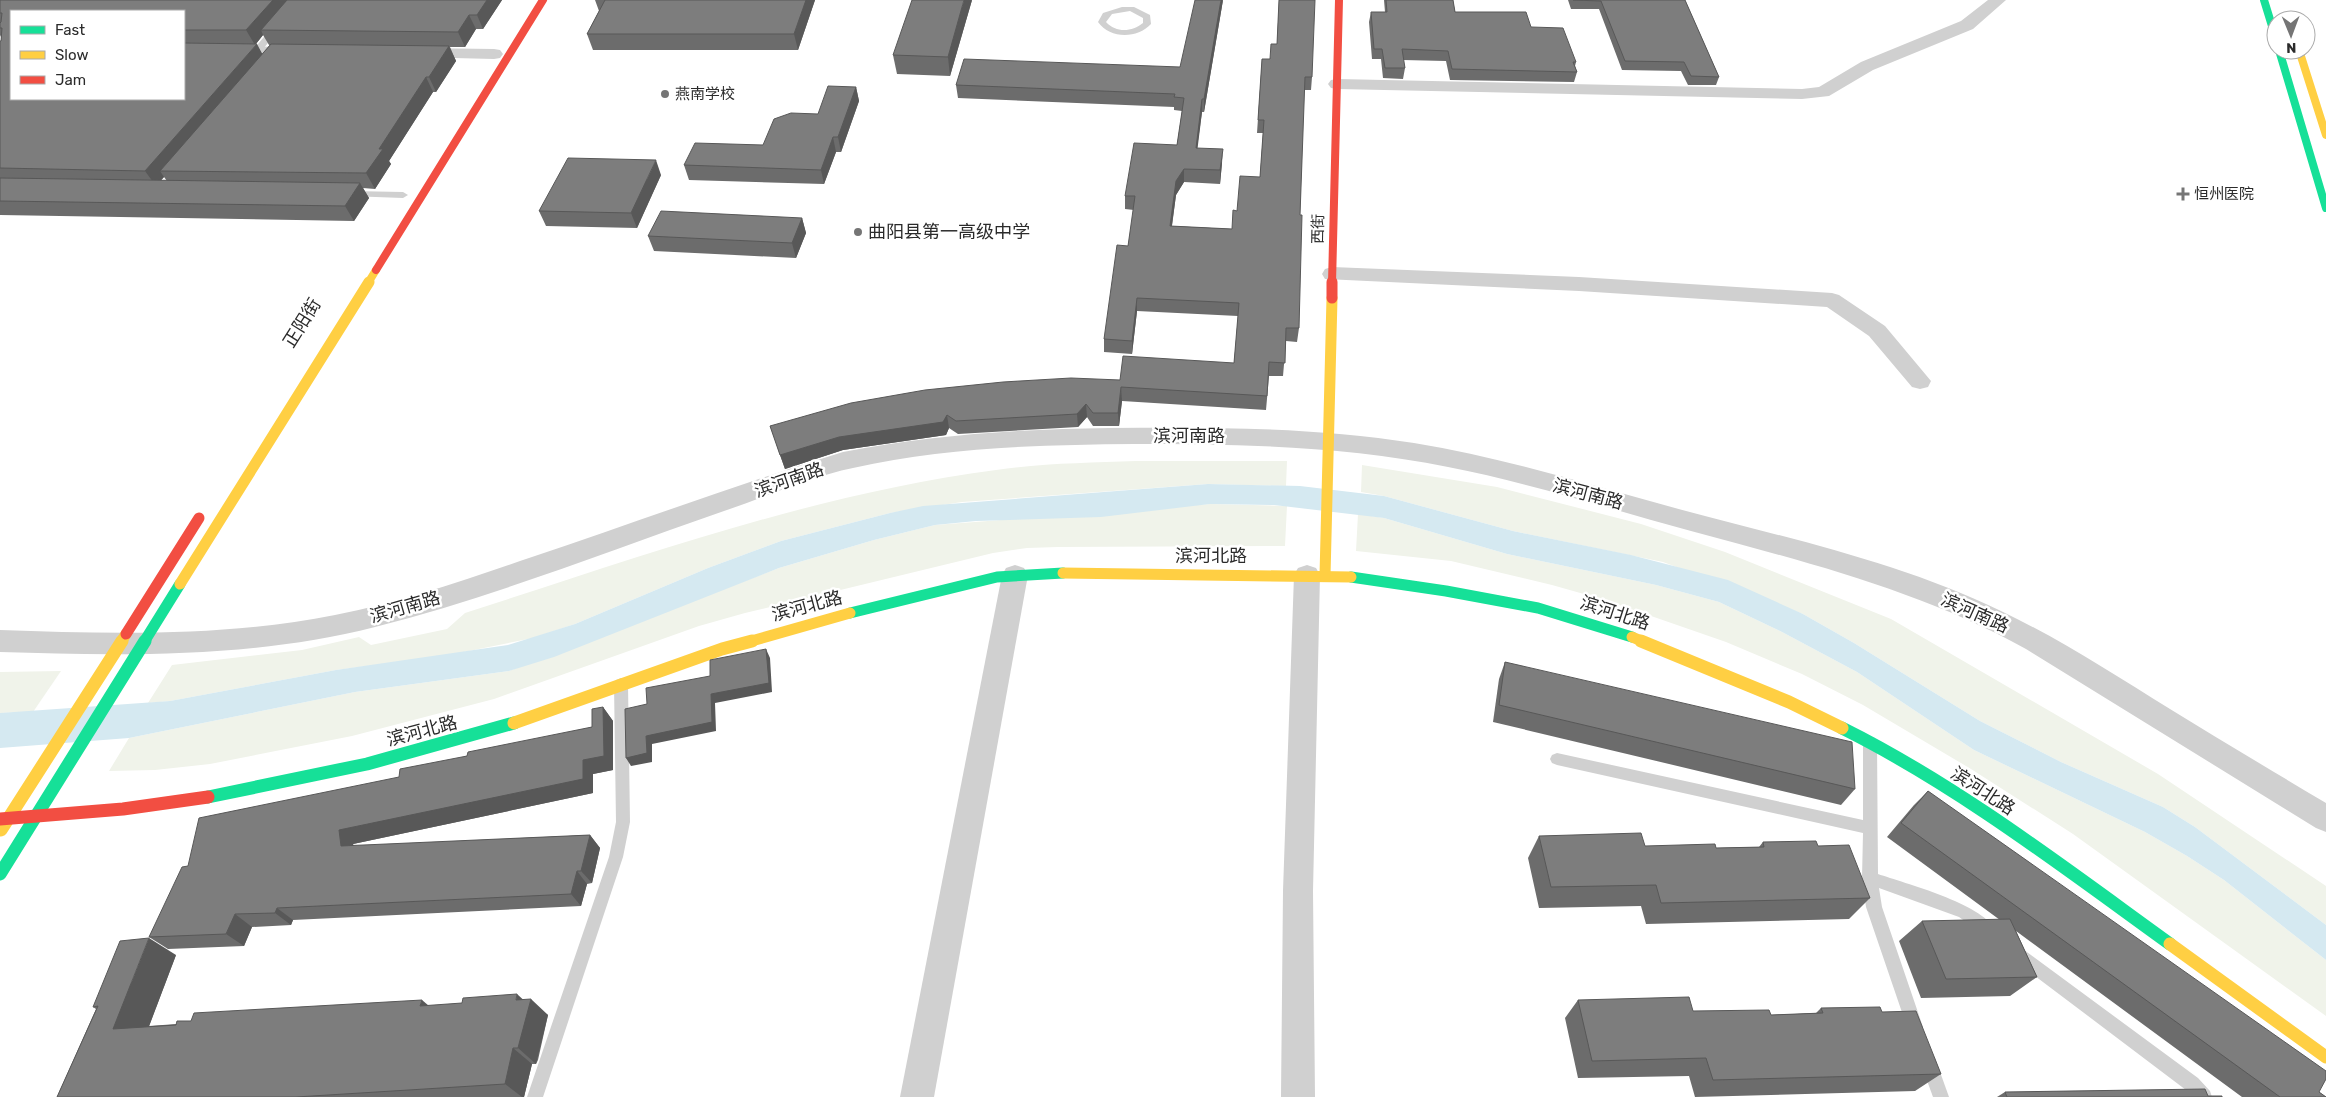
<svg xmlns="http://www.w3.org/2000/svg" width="2326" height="1097" viewBox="0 0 2326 1097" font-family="Rubik,'Noto Sans SC',sans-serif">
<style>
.green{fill:#f0f3ea}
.water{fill:#d5e9f1}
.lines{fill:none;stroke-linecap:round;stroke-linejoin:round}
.lane{fill:#d0d0d0;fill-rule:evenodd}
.street{fill:#d0d0d0;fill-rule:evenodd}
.fast-far2{stroke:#16e098;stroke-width:8}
.fast-far1{stroke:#16e098;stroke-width:11}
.fast{stroke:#16e098;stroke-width:13}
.slow-far2{stroke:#ffcf43;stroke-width:8}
.slow-far1{stroke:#ffcf43;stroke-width:11}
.slow{stroke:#ffcf43;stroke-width:13}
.jam-far2{stroke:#f24e42;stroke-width:8}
.jam-far1{stroke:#f24e42;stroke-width:11}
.jam{stroke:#f24e42;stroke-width:13}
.wall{fill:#6c6c6c;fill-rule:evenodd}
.shaded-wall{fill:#585858}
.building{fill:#7d7d7d;stroke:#585858}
.poi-dot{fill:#757575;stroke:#fff;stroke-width:2}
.labels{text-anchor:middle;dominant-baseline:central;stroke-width:5;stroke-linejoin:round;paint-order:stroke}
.far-poi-label{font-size:15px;fill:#2b2b2b;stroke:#fff;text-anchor:start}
.far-street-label{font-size:15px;fill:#2b2b2b;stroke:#fff}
.poi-label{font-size:18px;fill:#2b2b2b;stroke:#fff;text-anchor:start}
.street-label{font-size:18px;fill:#2b2b2b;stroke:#fff}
</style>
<rect width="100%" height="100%" fill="#fff"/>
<!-- green -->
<g class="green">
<path d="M1136,461H1287L1286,486L1208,484L962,502L890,513L781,541L708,568L575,624L533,638L444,656L336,670L170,701L148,703L172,665L302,650L359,637L371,645L447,629L465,613C640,557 813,494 996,470C1042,463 1089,463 1136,461Z"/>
<polygon points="1362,465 1497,487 1641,524 1725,552 1891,619 2158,774 2326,886 2326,925 2195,827 2163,807 2061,762 1980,721 1854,643 1803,614 1663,562 1513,531 1384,496 1361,492"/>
<polygon points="1210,504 1287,506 1285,546 1058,547 1027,548 993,553 745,613 699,626 494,699 352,736 210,764 155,770 109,771 129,738 355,692 509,671 779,568 874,540 935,525"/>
<polygon points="1358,514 1384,518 1507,554 1656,585 1719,602 1782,632 1857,672 1974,750 2145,832 2187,856 2224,880 2326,960 2326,1016 2073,834 1971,769 1863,705 1802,674 1726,642 1605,600 1552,585 1451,561 1356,551"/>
<polygon points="61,671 33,712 0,713 0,672"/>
</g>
<!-- water -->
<polygon class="water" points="1208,484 1300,486 1384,496 1513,531 1631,555 1728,580 1803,614 1854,643 1980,721 2061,762 2163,807 2195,827 2326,925 2326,960 2224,880 2187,856 2145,832 1974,750 1857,672 1782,632 1719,602 1656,585 1507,554 1384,518 1274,505 1210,504 1101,517 976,521 935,525 874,540 779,568 554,657 509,671 355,692 129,738 0,748 0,713 170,701 336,670 508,645 575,624 708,568 781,541 890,513 923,506"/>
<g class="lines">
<!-- lane -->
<g class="lane">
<path d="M1122,7H1134L1150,15L1151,24C1137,39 1110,39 1098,22L1103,13ZM1130,11L1143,18V23C1132,32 1116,33 1106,22L1112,14Z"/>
<polygon points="274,25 281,27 259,54 253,54 253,50"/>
<polygon points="351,191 403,192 408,195 403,198 348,196 348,192"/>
<polygon points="621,678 626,680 628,684 630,822 623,857 543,1097 527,1097 609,857 616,822 614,684 616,680"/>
<path d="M1870,736L1875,738L1877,742L1878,874C1904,883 1983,904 1994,929L1991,934L1986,936L1959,917L1879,888L1882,907L1923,1027L1921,1033L1915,1035L1909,1033L1907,1027L1866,907L1862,878L1863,833L1557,765L1552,763L1550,759L1552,755L1557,753L1863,820V742L1865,738Z"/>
<polygon points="2016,944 2198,1078 2210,1091 2212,1097 2193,1097 2186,1090 2010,957 2008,952 2010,947"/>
<polygon points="1929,1056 1935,1058 1949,1097 1933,1097 1921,1064 1923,1058"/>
</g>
<!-- street -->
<g class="street">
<polygon points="1988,0 2006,0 1973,29 1873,70 1829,96 1802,99 1337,89 1331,88 1328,84 1331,80 1337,79 1802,89 1819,87 1861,62 1961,21"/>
<polygon points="184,46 299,47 305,48 308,52 305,56 299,57 184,56"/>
<polygon points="419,48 494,49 500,50 503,54 500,58 494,59 413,57 410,53 413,49"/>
<polygon points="1332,267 1579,277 1832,293 1839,295 1885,326 1931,381 1928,387 1920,389 1912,387 1869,336 1827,307 1579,291 1325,279 1322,274 1325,269"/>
<path d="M1109,428C1211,427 1314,427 1414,443C1513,459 1608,491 1705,516C1805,542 1908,566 2001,611C2060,639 2115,675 2170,709C2222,741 2274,772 2326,803V832L2316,828L2026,649C1921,591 1806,562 1691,531C1610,509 1530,483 1448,467C1345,446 1239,444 1134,444C1040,445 945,447 853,468C809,477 766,497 724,511C608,551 494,597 375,627C253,658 126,656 0,652V630C112,634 225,637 335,615C403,602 468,579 532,557C636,522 739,484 843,452C931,435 1019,429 1109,428Z"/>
<polygon points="1015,565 1024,568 1028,575 934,1097 900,1097 1002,575 1006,568"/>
<polygon points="1307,565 1316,568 1320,575 1313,891 1315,1097 1281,1097 1283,891 1294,575 1298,568"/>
</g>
<!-- fast-far2 -->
<g class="fast-far2">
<polyline points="2264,0 2276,39"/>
<polyline points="2279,50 2326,208"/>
</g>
<!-- fast-far1 -->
<g class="fast-far1">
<polyline points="1351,577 1446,591 1538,608 1632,637"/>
<polyline points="850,613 997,577 1063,573"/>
<polyline points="144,642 180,584"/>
</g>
<!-- fast -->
<g class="fast">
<path d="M1842,728C1957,785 2066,869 2170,944"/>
<polyline points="208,797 367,764 514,723"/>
<polyline points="0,874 145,641"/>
</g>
<!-- slow-far2 -->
<g class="slow-far2">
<polyline points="2299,50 2326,135"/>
<polyline points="368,283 376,270"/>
</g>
<!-- slow-far1 -->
<g class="slow-far1">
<polyline points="1063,573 1351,577"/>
<polyline points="1325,576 1332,298"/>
<polyline points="180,584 369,282"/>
<polyline points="1632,637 1644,642"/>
<polyline points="121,642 126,634"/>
<polyline points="748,642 850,613"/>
</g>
<!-- slow -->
<g class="slow">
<polyline points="1641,641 1789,702 1842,728"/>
<polyline points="514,723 722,649 752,641"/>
<polyline points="1,830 122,641"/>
<polyline points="2170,944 2326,1057"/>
</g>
<!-- jam-far2 -->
<g class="jam-far2">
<polyline points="376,270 543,0"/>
<polyline points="1332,283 1339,0"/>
</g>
<!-- jam-far1 -->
<g class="jam-far1">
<polyline points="1332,298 1332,282"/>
<polyline points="126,634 199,518"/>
</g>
<!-- jam -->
<polyline class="jam" points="0,819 123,809 208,797"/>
</g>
<!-- wall -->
<g class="wall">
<path d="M0,0H502L483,29H476L465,47H450L456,61L436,92H433L389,161L391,164L375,189L363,188L369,198L354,221L0,215V41H1V37L0,35ZM11,11H184V99ZM263,35L269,45H270L262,54L256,44ZM164,177L167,181L161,180Z"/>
<polygon points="595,0 815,0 798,50 593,50 587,34 599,11"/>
<polygon points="972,0 950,76 897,74 893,55"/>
<polygon points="1223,0 1204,112 1202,112 1197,148 1222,163 1220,184 1184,182 1176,195 1172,226 1232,229 1237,211 1260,177 1263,133 1257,133 1262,59 1270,59 1277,44 1279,0 1312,77 1311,90 1304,90 1300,215 1299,328 1297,342 1286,341 1283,376 1269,376 1266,410 1122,401 1119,426 1093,426 1087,417 1078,427 958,434 949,428 946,435 843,450 785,469 770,426 1120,380 1234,363 1238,316 1137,311 1132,354 1104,352 1104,339 1128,246 1134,210 1125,209 1125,196 1177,145 1182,111 1174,110 1174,107 958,98 956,85 1180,67"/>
<polygon points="1384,0 1453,0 1455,12 1531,27 1576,62 1575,66 1577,72 1574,82 1450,80 1446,61 1403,60 1405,68 1403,79 1383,78 1381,59 1372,59 1369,22 1371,12 1385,12"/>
<polygon points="1568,0 1685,0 1719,77 1716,85 1688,85 1681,71 1622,70 1599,9 1571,9"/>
<polygon points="856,87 859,101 841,152 836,152 824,184 689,180 684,165 763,145 818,114"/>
<polygon points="661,175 637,228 546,226 539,211"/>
<polygon points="802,218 806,233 796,258 654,251 648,236"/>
<polygon points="1505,662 1855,789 1841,805 1493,722 1499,679"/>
<polygon points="603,707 613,721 613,770 593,774 593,793 353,844 354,846 590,835 600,848 592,883 587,884 581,906 293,920 291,925 252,927 244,946 168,949 149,937 188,866 399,777 467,756 592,727"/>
<polygon points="1928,791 2319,1092 2326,1097 2242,1097 2016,931 2037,977 2010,996 1921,998 1899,941 1922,921 2000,920 1887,837 1914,805"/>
<polygon points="1539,836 1645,846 1716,848 1759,847 1763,842 1818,846 1870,898 1849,919 1646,924 1641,906 1539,908 1528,858"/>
<polygon points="176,955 149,1026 428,1006 523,999 548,1015 538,1060 536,1064 532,1064 524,1097 57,1097 96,1009 93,1007"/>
<polygon points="1578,1000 1693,1011 1771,1015 1816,1013 1821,1008 1882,1012 1941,1074 1915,1091 1695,1097 1689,1076 1578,1078 1565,1018"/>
<polygon points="2005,1092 2208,1096 2222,1097 1997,1097"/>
</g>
<!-- shaded-wall -->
<g class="shaded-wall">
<polygon points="273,0 294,0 261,30 263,35 255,45 246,30"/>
<polygon points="487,0 502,0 483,29 477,15"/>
<polygon points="806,0 815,0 798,50 794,34"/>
<polygon points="964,0 972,0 950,76 948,57"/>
<polygon points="1221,0 1223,0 1204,112 1204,99"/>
<polygon points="469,15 476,29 465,47 458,32"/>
<polygon points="257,44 265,59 160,171 164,177 156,186 145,171"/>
<polygon points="449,46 456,61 436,92 429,77"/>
<polygon points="426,77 433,92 389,161 391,164 375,189 366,173 379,149"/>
<polygon points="856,87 859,101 841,152 838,137"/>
<polygon points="1202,99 1202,112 1196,161 1196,148"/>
<polygon points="833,137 836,152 824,184 821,170"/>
<polygon points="1223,149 1222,163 1220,184 1220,170"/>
<polygon points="656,160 661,175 637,228 631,213"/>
<polygon points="1184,169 1184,182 1176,195 1170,239 1170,226 1176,181"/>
<polygon points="360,183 369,198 354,221 345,206"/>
<polygon points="802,218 806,233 796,258 792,243"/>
<polygon points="1137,298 1137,311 1132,354 1132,341"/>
<polygon points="1121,387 1122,401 1119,426 1118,413"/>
<polygon points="1086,404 1087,417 1078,427 1077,414"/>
<polygon points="947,415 949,428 946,435 843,450 785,469 780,455 839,437"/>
<polygon points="766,649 770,658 772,692 715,703 716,731 652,744 652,762 631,766 626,758 646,736 711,694"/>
<polygon points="603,707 613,721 613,770 593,774 593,793 353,844 355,860 341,846 339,830 583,760"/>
<polygon points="590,835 600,848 592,883 581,871"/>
<polygon points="577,871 587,884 581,906 571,894"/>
<polygon points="277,908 293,920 291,925 275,913"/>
<polygon points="235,914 252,927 244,946 226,934"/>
<polygon points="149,938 176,955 142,1045 113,1029"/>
<polygon points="517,994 529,1005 531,999 548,1015 536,1064 518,1048 516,1000"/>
<polygon points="422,1000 442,1017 420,1006"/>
<polygon points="513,1048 532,1064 524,1097 522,1097 505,1084"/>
</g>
<!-- building -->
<g class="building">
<polygon points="0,0 273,0 246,30 184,30 184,11 11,11 11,99 184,99 184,43 257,44 145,171 0,168 0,41 1,41 2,28 0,28 0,23 1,22 2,13 0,13"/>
<polygon points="287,0 487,0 477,15 469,15 458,32 261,30"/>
<polygon points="605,0 806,0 794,34 587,34"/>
<polygon points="912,0 964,0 948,57 893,55"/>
<polygon points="1195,0 1221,0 1204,99 1202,99 1196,148 1223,149 1220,170 1184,169 1176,181 1170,226 1232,229 1233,210 1237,211 1240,176 1260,177 1264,120 1258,120 1262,59 1270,59 1271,44 1277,44 1279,0 1315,0 1312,77 1305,77 1300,215 1302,215 1299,328 1286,328 1285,363 1269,362 1267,396 1121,387 1118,413 1093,413 1086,404 1077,414 956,421 947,415 943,422 839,437 780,455 770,426 851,403 925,390 1003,382 1071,378 1120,380 1123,356 1234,363 1239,303 1137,298 1132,341 1104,339 1117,245 1128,246 1135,196 1125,196 1134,143 1177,145 1184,98 1174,97 1175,94 956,85 964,59 1180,67"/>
<polygon points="1386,0 1453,0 1455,12 1526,12 1531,27 1563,28 1576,62 1573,62 1577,72 1452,69 1448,51 1402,49 1405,68 1385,68 1382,49 1374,49 1371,12 1387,12"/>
<polygon points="1573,0 1685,0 1719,77 1691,76 1684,62 1625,61 1601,1"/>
<polygon points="271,44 449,46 429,77 426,77 379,149 383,149 366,173 160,171"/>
<polygon points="828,86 856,87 838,137 833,137 821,170 684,165 695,143 763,145 774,119 791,113 818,114"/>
<polygon points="568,158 656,160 631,213 539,211"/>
<polygon points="0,178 360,183 345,206 0,201"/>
<polygon points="661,211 802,218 792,243 648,236"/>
<polygon points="766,649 769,683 711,694 712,722 646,736 647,753 626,758 625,709 647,704 646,688 710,676 710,660"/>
<polygon points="1505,662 1852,742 1855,789 1499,705"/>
<polygon points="603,707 604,756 583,760 583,779 339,830 341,846 590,835 581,871 577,871 571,894 277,908 275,913 235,914 226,934 149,937 182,867 188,866 199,818 399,777 400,769 467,756 468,752 592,727 592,709"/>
<polygon points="1928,791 2326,1071 2326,1079 2319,1092 2326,1097 2280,1097 1901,823"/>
<polygon points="1641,833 1645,846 1715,844 1716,848 1764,847 1763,842 1816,841 1818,846 1849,845 1870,898 1661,903 1656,885 1551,887 1539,836"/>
<polygon points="2010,919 2037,977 1946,979 1922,921"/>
<polygon points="149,938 113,1029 176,1025 177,1021 191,1021 194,1013 422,1000 420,1006 462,1003 463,998 517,994 516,1000 531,999 519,1044 518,1048 513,1048 505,1084 296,1097 57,1097 98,1006 93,1007 120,941"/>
<polygon points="1689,997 1693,1011 1769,1010 1771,1015 1823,1013 1821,1008 1880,1007 1882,1012 1916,1011 1941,1074 1713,1080 1706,1058 1592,1061 1578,1000"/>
<polygon points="2205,1089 2208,1096 2222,1096 2222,1097 2007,1097 2005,1092"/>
</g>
<!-- markers -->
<g class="poi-dot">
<circle cx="665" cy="94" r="5"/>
<path d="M2180.5 186.5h5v5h5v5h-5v5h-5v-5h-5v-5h5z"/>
<circle cx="858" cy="232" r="5"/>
</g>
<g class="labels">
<!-- far-poi labels -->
<g class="far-poi-label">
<text x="675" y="94">燕南学校</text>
<text x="2194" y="194">恒州医院</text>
</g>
<!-- far-street labels -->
<g class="far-street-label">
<text transform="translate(1318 229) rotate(-89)">西街</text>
</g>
<!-- poi labels -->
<g class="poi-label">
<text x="868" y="232">曲阳县第一高级中学</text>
</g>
<!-- street labels -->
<g class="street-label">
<text transform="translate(302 323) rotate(-58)">正阳街</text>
<text x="1189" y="436">滨河南路</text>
<text transform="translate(789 480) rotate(-19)">滨河南路</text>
<text transform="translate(1588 494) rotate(15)">滨河南路</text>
<text x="1211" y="556">滨河北路</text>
<text transform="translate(807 606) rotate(-15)">滨河北路</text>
<text transform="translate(405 607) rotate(-16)">滨河南路</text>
<text transform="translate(1615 613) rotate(18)">滨河北路</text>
<text transform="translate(1975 613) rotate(24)">滨河南路</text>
<text transform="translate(422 731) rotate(-15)">滨河北路</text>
<text transform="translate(1983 791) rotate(33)">滨河北路</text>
</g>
</g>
<!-- legend -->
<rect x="10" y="10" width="175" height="90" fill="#ffffff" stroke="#aaaaaa"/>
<rect x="20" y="26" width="25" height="8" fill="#16e098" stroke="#aaaaaa"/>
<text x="55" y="35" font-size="15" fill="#2b2b2b">Fast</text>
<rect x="20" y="51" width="25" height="8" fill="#ffcf43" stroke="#aaaaaa"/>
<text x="55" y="60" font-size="15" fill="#2b2b2b">Slow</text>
<rect x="20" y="76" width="25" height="8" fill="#f24e42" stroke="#aaaaaa"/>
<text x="55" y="85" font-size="15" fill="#2b2b2b">Jam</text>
<!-- north arrow -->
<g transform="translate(2291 35) rotate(179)"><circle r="24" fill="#ffffff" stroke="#aaaaaa"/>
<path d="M0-4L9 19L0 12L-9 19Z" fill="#757575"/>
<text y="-8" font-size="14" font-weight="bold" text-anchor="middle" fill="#2b2b2b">N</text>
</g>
</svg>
